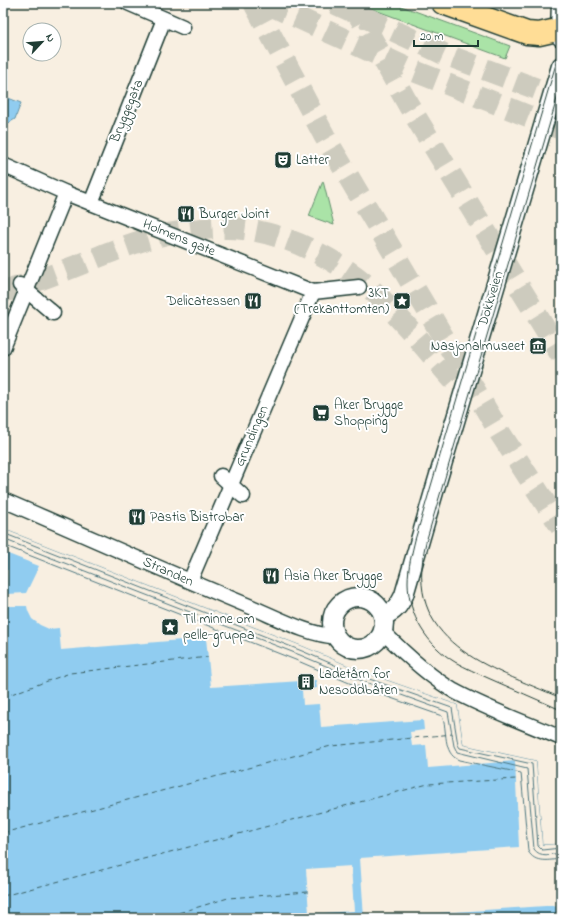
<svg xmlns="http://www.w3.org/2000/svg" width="564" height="921" viewBox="0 0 564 921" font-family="'Indie Flower',sans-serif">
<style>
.green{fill:#aae3a7;stroke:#64906e}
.water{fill:#90ccf0;stroke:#6393a5}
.pier{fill:#f8efe1}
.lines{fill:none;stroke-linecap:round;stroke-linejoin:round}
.shore{stroke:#4c767f;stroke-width:1}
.ferry{stroke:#3b6163;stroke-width:1;stroke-dasharray:5 4;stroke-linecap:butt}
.trunk-tunnel{stroke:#cdcbbe;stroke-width:22;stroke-dasharray:22 11;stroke-linecap:butt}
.pedestrian-casing{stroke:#1f3d34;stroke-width:17}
.minor-casing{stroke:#1f3d34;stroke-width:21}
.trunk-casing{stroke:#1f3d34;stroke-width:25}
.pedestrian{stroke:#fff;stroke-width:14}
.minor{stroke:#fff;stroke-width:18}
.trunk{stroke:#ffdd96;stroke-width:22}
.tram{stroke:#1f3d34;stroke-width:1}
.labels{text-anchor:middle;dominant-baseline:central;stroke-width:4;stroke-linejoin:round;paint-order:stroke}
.street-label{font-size:14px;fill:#1f3d34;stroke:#fff}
.poi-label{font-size:14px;fill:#1f3d34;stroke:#fff;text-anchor:start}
</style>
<rect width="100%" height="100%" fill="#f8efe1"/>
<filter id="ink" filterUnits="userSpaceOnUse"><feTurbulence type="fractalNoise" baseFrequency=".025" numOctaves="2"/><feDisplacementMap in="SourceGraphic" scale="8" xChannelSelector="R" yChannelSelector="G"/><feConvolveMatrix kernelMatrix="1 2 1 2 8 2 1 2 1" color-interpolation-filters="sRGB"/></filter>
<g filter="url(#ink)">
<!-- green -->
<g class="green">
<polygon points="356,3 393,3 510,46 505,58"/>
<polygon points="323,181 334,225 309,216"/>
</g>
<!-- water -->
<g class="water">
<polygon points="3,96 21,103 15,119 4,126 3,129"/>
<polygon points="3,529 304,647 360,671 457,705 463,745 536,761 542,845 561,844 561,918 3,918"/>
</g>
<!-- pier -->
<g class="pier">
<polygon points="3,529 304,647 360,671 457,705 463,745 536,761 542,845 561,844 561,905 364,918 360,858 519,847 515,761 428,768 426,745 412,746 410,732 424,730 423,720 321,727 319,704 303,705 302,690 317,688 316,680 211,687 206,638 61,650 59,628 49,629 40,625 32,619 28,611 27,606 7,606 6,624 3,623 3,570 8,570 7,594 26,593 39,566 3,552"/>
<polygon points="351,866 354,911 309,914 306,869"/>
</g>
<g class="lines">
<!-- shore -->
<g class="shore">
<polyline points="3,533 302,651 358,675 452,708 458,745 460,748 532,764 538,846 542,850 561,848"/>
<path d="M3,539L300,655L357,679L448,712L454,746L457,752L527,769L534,849C540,858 551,854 561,853"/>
<path d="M3,545L298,661L354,685L442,716C448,730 442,753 459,760L521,773L528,851C535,864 549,860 561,859"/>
</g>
<!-- ferry -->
<g class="ferry">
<polyline points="3,697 70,673 208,657"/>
<polyline points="3,833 331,746 453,734"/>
<polyline points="3,896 428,784 516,779"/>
<polyline points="162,918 228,898 308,892"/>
</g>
<!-- trunk-tunnel -->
<g class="trunk-tunnel">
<polyline points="254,3 325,137 500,433 561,527"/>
<polyline points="266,3 409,69 561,129"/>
<polyline points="334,3 444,54 561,98"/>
<polyline points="352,3 409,106 561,355"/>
<path d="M3,292L13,289C34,282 55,274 76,266C106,254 135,241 167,234C185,231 205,228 224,228C272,227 327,253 364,283C381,297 396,315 411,331C428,351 446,372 464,392"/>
</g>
<defs>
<g id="pedestrian">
<polyline points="128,3 183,27"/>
<polyline points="3,165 66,193 313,292 359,287"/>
<polyline points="91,203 164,19"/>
<polyline points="20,285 53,313"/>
<polyline points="3,348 66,193"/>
<polyline points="221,476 243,496"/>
<path d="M3,500C87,536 171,574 256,609C277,618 314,637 336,636"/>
<polyline points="190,581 313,292"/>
<path d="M383,632C403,652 430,677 454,691C487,709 526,723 561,738"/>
</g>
<g id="minor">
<polyline points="561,3 560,30 561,37"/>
<circle cx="358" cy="623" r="26"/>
<path d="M384,616C395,611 399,606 404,595L436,485L561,66"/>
</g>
<polyline id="trunk" points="443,3 527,33 539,34 561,29"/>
</defs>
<!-- pedestrian casing -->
<use href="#pedestrian" class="pedestrian-casing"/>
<!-- minor casing -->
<use href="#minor" class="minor-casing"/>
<!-- trunk casing -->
<use href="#trunk" class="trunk-casing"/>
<!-- pedestrian -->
<use href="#pedestrian" class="pedestrian"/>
<!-- minor -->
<use href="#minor" class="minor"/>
<!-- trunk -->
<use href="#trunk" class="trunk"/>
<!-- tram -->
<g class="tram">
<path d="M561,47L415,540C412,553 408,567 408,582C408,615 427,645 455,662C466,668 477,673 488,678C512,689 537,699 561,710"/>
<path d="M561,85L426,542C401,644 488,666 561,698"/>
</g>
</g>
</g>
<!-- icons -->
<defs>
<symbol id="theatre-square" viewBox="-11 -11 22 22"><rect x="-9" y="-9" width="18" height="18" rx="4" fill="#1f3d34" stroke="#fff"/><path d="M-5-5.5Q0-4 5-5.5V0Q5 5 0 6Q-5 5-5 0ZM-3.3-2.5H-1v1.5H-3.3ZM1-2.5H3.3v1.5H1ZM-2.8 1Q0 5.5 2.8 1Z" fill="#fff"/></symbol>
<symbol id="restaurant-square" viewBox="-11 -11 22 22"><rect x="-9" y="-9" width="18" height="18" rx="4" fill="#1f3d34" stroke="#fff"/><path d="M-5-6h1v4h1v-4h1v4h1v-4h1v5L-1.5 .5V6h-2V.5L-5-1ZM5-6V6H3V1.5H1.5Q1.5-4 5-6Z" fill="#fff"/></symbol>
<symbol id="sight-square" viewBox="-11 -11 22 22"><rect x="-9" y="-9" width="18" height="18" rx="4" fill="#1f3d34" stroke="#fff"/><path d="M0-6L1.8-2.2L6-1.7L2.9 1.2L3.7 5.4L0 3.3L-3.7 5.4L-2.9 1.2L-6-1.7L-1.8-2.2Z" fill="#fff"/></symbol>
<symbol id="museum-square" viewBox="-11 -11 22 22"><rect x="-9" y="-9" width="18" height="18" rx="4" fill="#1f3d34" stroke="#fff"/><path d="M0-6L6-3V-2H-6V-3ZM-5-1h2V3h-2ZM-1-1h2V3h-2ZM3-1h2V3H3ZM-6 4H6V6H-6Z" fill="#fff"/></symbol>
<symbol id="supermarket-square" viewBox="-11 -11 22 22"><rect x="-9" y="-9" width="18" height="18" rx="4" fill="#1f3d34" stroke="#fff"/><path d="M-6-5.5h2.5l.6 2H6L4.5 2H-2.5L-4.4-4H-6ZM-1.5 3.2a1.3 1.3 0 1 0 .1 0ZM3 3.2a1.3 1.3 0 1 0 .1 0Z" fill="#fff"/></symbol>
<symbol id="building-square" viewBox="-11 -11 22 22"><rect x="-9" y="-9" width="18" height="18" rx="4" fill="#1f3d34" stroke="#fff"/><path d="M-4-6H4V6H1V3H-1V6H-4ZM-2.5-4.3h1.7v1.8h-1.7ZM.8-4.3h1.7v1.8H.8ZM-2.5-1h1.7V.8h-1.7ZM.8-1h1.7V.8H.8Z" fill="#fff"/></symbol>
</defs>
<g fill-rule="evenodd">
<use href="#theatre-square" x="273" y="150" width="20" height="20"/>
<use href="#restaurant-square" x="176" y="204" width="20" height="20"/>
<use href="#restaurant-square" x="243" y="291" width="20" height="20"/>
<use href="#sight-square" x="392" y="291" width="20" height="20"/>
<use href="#museum-square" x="528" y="336" width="20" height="20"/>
<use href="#supermarket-square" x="311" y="403" width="20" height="20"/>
<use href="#restaurant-square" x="127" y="507" width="20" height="20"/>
<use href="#restaurant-square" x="261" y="566" width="20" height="20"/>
<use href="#sight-square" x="160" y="617" width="20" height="20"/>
<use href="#building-square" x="296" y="672" width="20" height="20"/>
</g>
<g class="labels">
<!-- street labels -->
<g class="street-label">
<text transform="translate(127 111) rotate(-68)">Bryggegata</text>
<text transform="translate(179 238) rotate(22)">Holmens gate</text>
<text transform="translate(491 299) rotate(-73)">Dokkveien</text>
<text transform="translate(252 436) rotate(-67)">Grundingen</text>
<text transform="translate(168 572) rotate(24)">Stranden</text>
</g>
<!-- poi labels -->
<g class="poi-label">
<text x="296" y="160">Latter</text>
<text x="199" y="214">Burger Joint</text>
<text x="389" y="293" text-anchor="end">3KT<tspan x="389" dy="16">(Trekanttomten)</tspan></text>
<text x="240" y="301" text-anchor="end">Delicatessen</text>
<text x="525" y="346" text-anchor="end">Nasjonalmuseet</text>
<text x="334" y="405">Aker Brygge<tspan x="334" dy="16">Shopping</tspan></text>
<text x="150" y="517">Pastis Bistrobar</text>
<text x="284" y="576">Asia Aker Brygge</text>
<text x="183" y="619">Til minne om<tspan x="183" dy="16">pelle-gruppa</tspan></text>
<text x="319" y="674">Ladetårn for<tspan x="319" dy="16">Nesoddbåten</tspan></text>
</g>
</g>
<!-- margin -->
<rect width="564" height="921" fill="none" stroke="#fff" stroke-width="16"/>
<rect x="8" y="8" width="548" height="905" fill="none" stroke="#1f3d34" stroke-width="1.5" filter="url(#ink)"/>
<!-- north arrow -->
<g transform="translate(42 42) rotate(64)"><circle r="19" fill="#ffffff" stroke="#a5b1ae"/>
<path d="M0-3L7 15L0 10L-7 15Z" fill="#1f3d34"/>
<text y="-6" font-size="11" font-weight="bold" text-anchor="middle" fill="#1f3d34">N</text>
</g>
<!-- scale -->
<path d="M414 40v6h64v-6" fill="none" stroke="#1f3d34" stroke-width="2"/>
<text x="420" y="40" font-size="12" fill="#1f3d34" stroke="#ffffff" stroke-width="3" paint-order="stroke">20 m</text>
</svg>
